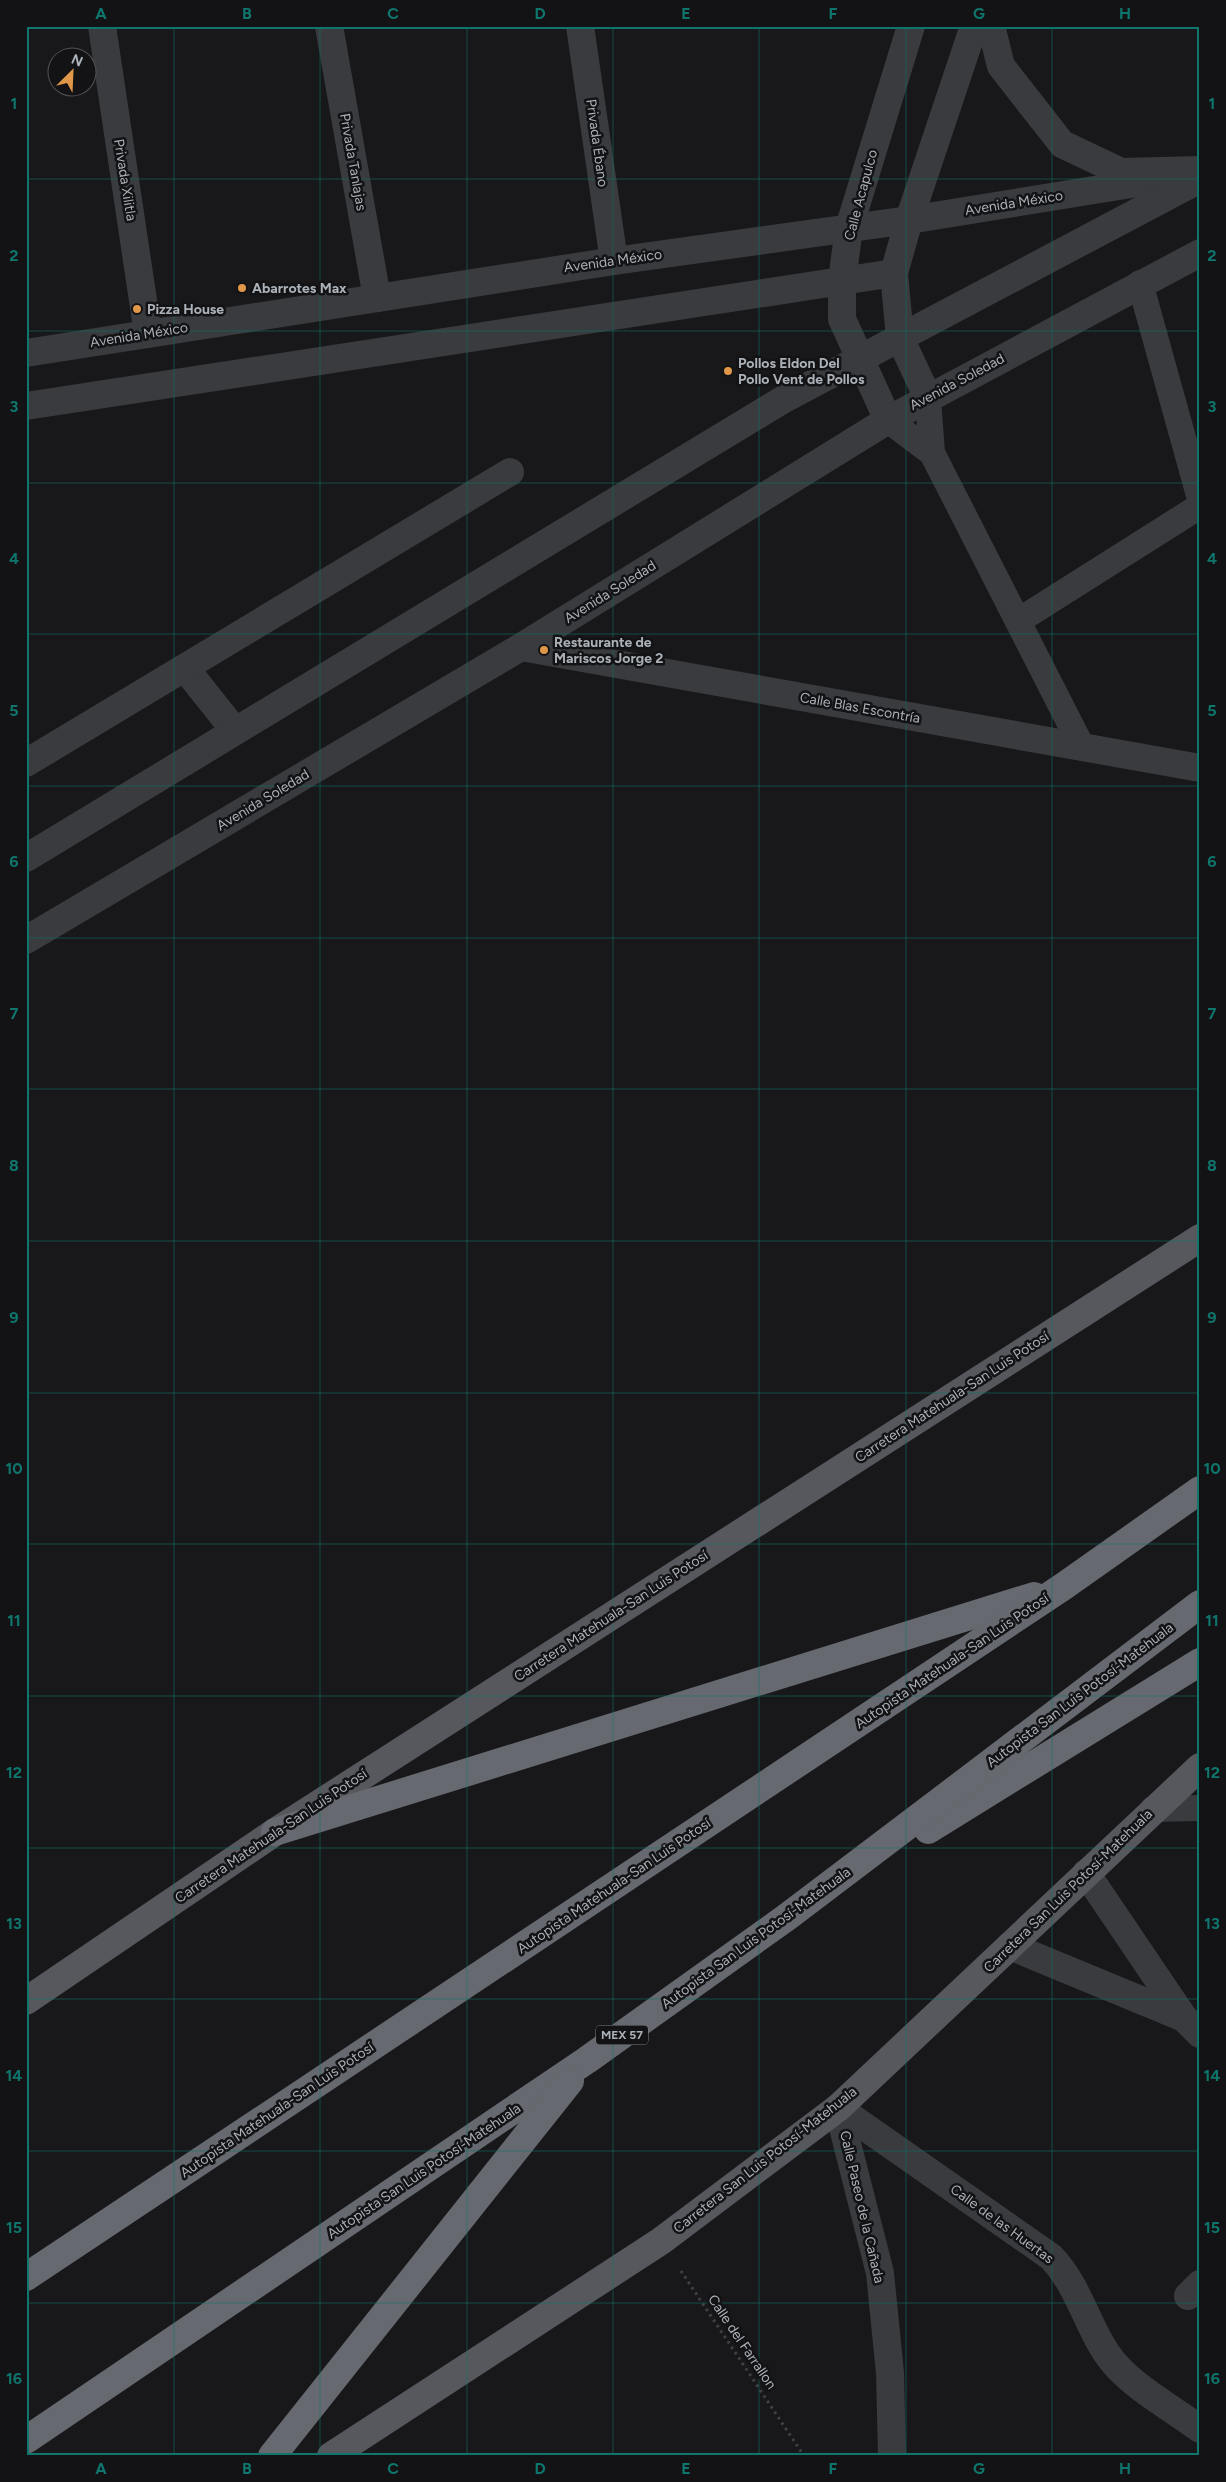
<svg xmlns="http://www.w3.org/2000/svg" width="1226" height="2482" viewBox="0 0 1226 2482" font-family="Figtree,sans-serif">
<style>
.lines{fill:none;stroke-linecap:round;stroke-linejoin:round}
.path{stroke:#3f4245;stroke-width:3;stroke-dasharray:2.5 4;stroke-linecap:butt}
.service{stroke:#393b3e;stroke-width:26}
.pedestrian{stroke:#393b3e;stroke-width:28}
.minor{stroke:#393b3e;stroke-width:28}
.tertiary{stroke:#393b3e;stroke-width:28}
.primary{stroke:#56585d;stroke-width:28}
.motorway{stroke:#66696f;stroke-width:28}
.grid{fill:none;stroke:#0f766e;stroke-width:1;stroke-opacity:0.55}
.poi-dot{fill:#e09749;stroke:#131315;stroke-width:2}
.labels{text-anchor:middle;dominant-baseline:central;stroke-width:5;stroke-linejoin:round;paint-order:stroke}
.shield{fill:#131315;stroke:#7d8287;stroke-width:1}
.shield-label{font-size:12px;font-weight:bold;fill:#abb1b8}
.street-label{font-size:14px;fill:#abb1b8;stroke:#131315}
.poi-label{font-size:14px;font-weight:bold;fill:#abb1b8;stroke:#131315;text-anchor:start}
.neatline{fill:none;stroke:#0f766e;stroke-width:2}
.grid-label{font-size:16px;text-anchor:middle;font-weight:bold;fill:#0f766e}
</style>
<rect width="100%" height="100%" fill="#18181a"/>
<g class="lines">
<!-- path -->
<polyline class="path" points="681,2271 804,2456"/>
<!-- service -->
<g class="service">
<polyline points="1140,283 1200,499"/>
<polyline points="928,398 932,453 1082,747"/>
<polyline points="888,420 932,453"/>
<polyline points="1018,621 1200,506"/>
<polyline points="1153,1809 1200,1808"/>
</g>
<!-- pedestrian -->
<polyline class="pedestrian" points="838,2108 880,2273 890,2373 892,2456"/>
<!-- minor -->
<g class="minor">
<polyline points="102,26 148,334"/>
<polyline points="329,26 377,298"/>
<polyline points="580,26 614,261"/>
<polyline points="26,353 614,261 909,220 1156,180"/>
<polyline points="26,406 894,273"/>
<polyline points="521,647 1200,768"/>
<polyline points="185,668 235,731"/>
<polyline points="26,763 510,472"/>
<polyline points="1086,1873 1184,2018 1200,2034"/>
<polyline points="1010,1946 1184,2018"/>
<path d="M838,2108L1051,2257C1081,2288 1088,2332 1114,2363C1135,2388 1173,2409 1200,2429"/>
<polyline points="1188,2296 1200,2284"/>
</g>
<!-- tertiary -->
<g class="tertiary">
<polyline points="991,26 1001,66 1062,144 1121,172 1200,170"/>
<polyline points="928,398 900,338 894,273 909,220 974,26"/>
<polyline points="888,420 842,319 842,280 849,228 911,26"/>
<polyline points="26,858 784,399 1200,179"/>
<polyline points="26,940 521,647 888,420 1200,253"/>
</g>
<!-- primary -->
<g class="primary">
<polyline points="26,2001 275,1832 1200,1238"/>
<polyline points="331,2456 661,2241 838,2108 1200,1767"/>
</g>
<!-- motorway -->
<g class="motorway">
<polyline points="928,1830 1200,1662"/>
<polyline points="275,1832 1034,1596"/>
<polyline points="26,2277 1064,1586 1200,1490"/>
<polyline points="26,2440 587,2060 787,1917 1200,1604"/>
<polyline points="272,2456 570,2081"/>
</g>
</g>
<!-- grid -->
<path class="grid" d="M174,26V2456M320,26V2456M467,26V2456M613,26V2456M759,26V2456M906,26V2456M1052,26V2456M26,179H1200M26,331H1200M26,483H1200M26,634H1200M26,786H1200M26,938H1200M26,1089H1200M26,1241H1200M26,1393H1200M26,1544H1200M26,1696H1200M26,1848H1200M26,1999H1200M26,2151H1200M26,2303H1200"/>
<!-- markers -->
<g class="poi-dot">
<circle cx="242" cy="288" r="5"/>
<circle cx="137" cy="309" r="5"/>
<circle cx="728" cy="371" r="5"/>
<circle cx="544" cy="650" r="5"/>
</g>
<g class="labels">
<!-- shield labels -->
<rect class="shield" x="596" y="2025.5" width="52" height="19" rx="4"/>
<g class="shield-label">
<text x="622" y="2035">MEX 57</text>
</g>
<!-- street labels -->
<g class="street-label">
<text transform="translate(597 143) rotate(82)">Privada Ébano</text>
<text transform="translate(353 162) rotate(80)">Privada Tanlajas</text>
<text transform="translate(125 180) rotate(81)">Privada Xilitla</text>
<text transform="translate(861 195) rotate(-75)">Calle Acapulco</text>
<text transform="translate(1014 203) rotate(-9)">Avenida México</text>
<text transform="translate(613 261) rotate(-8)">Avenida México</text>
<text transform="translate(139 335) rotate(-9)">Avenida México</text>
<text transform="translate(957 382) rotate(-28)">Avenida Soledad</text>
<text transform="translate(610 592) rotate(-32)">Avenida Soledad</text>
<text transform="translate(860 708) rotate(10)">Calle Blas Escontría</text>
<text transform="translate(263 800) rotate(-31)">Avenida Soledad</text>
<text transform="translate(952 1397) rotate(-33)">Carretera Matehuala-San Luis Potosí</text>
<text transform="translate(611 1616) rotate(-33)">Carretera Matehuala-San Luis Potosí</text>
<text transform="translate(952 1661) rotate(-34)">Autopista Matehuala-San Luis Potosí</text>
<text transform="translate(1080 1695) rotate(-37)">Autopista San Luis Potosí-Matehuala</text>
<text transform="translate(271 1836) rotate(-34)">Carretera Matehuala-San Luis Potosí</text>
<text transform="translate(614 1886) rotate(-34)">Autopista Matehuala-San Luis Potosí</text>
<text transform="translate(1068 1891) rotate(-44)">Carretera San Luis Potosí-Matehuala</text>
<text transform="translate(756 1938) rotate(-36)">Autopista San Luis Potosí-Matehuala</text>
<text transform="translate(277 2110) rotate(-34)">Autopista Matehuala-San Luis Potosí</text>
<text transform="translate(765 2160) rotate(-38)">Carretera San Luis Potosí-Matehuala</text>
<text transform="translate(424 2171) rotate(-34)">Autopista San Luis Potosí-Matehuala</text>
<text transform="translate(862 2207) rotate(77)">Calle Paseo de la Cañada</text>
<text transform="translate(1002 2224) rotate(36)">Calle de las Huertas</text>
<text transform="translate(742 2342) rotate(56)">Calle del Farrallon</text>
</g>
<!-- poi labels -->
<g class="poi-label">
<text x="252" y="288">Abarrotes Max</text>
<text x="147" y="309">Pizza House</text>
<text x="738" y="363">Pollos Eldon Del<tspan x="738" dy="16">Pollo Vent de Pollos</tspan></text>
<text x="554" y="642">Restaurante de<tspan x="554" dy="16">Mariscos Jorge 2</tspan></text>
</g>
</g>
<!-- border -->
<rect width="1226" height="2482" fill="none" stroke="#131315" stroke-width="55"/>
<!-- north arrow -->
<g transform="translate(72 72) rotate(24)"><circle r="24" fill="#131315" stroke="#505256"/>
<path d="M0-4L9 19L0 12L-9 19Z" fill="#e09749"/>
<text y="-8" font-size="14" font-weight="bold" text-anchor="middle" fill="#abb1b8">N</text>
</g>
<rect x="28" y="28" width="1170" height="2426" class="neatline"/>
<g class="grid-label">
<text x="101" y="19">A</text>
<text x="247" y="19">B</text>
<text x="393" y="19">C</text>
<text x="540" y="19">D</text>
<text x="686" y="19">E</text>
<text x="833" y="19">F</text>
<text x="979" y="19">G</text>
<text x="1125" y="19">H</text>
<text x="14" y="109">1</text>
<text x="1212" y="109">1</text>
<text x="14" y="261">2</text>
<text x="1212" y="261">2</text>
<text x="14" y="412">3</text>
<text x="1212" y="412">3</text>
<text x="14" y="564">4</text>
<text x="1212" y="564">4</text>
<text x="14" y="716">5</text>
<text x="1212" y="716">5</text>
<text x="14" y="867">6</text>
<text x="1212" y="867">6</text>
<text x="14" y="1019">7</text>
<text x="1212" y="1019">7</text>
<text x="14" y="1171">8</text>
<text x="1212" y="1171">8</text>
<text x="14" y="1323">9</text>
<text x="1212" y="1323">9</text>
<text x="14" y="1474">10</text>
<text x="1212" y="1474">10</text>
<text x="14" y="1626">11</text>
<text x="1212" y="1626">11</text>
<text x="14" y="1778">12</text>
<text x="1212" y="1778">12</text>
<text x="14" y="1929">13</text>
<text x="1212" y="1929">13</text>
<text x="14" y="2081">14</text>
<text x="1212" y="2081">14</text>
<text x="14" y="2233">15</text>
<text x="1212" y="2233">15</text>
<text x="14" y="2384">16</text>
<text x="1212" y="2384">16</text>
<text x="101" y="2474">A</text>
<text x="247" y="2474">B</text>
<text x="393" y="2474">C</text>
<text x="540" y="2474">D</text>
<text x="686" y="2474">E</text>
<text x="833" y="2474">F</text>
<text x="979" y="2474">G</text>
<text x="1125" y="2474">H</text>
</g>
</svg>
